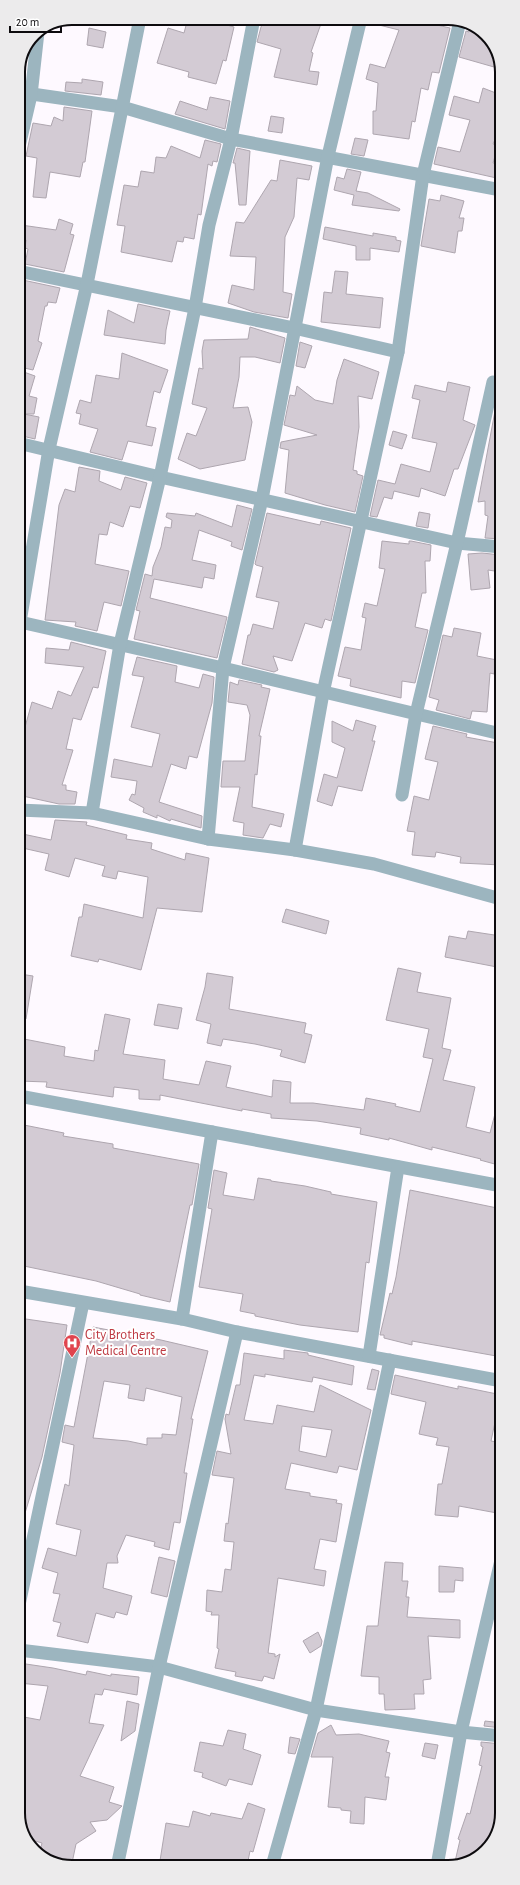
<svg xmlns="http://www.w3.org/2000/svg" width="520" height="1885" viewBox="0 0 520 1885" font-family="'Alegreya Sans',sans-serif">
<style>
.building{fill:#d3cbd4;stroke:#aea6af;fill-rule:evenodd}
.lines{fill:none;stroke-linecap:round;stroke-linejoin:round}
.street{stroke:#9cb5bf;stroke-width:13}
.labels{text-anchor:middle;dominant-baseline:central;stroke-width:4;stroke-linejoin:round;paint-order:stroke}
.health-label{font-size:14px;fill:#be3a42;stroke:#fff;text-anchor:start}
.rim{fill:none;stroke:#0d0b0e;stroke-width:2}
</style>
<rect width="100%" height="100%" fill="#fef9ff"/>
<!-- building -->
<g class="building">
<polygon points="188,18 201,18 234,27 226,61 223,60 216,84 188,77 189,72 157,63 168,28 184,33"/>
<polygon points="265,18 323,18 311,52 313,53 309,71 319,72 317,85 274,77 281,49 257,42 261,27"/>
<polygon points="372,18 425,18 424,22 450,28 439,73 432,72 428,90 421,88 415,122 412,121 409,139 373,134 373,111 376,111 378,83 366,79 370,64 385,68 399,30 371,23"/>
<polygon points="470,25 484,32 501,61 501,69 459,57 466,31 469,32"/>
<polygon points="89,28 106,32 103,48 87,45"/>
<polygon points="82,79 103,82 101,95 65,91 66,82 82,83"/>
<polygon points="483,88 501,95 501,126 493,144 498,146 493,163 501,164 501,179 434,164 438,147 460,152 470,120 449,115 454,96 479,103"/>
<polygon points="210,97 230,101 225,129 175,114 180,101 207,110"/>
<polygon points="64,107 92,111 85,162 83,162 80,177 50,172 46,198 33,197 37,158 26,156 33,123 51,126 54,117 63,121"/>
<polygon points="271,116 284,118 282,133 268,131"/>
<polygon points="355,138 368,140 364,156 351,154"/>
<polygon points="205,140 221,144 217,162 213,161 212,166 208,164 201,215 198,214 194,239 184,237 183,242 177,241 172,262 121,252 125,226 117,225 124,185 138,187 141,171 154,173 156,157 166,158 171,146 200,158"/>
<polygon points="237,148 250,151 246,205 239,205 235,163 233,163"/>
<polygon points="280,160 312,166 309,180 297,178 294,217 285,237 283,292 292,294 288,318 254,312 228,303 232,285 254,290 256,257 230,256 236,222 244,223 271,180 277,181"/>
<polygon points="347,169 361,172 356,191 368,193 400,209 399,211 352,205 354,195 334,190 337,177 344,179"/>
<polygon points="441,195 464,201 459,218 464,218 462,231 458,231 455,253 421,246 429,199 440,201"/>
<polygon points="59,219 73,224 70,234 74,235 64,272 25,264 28,249 25,248 26,240 18,239 21,225 56,230"/>
<polygon points="325,227 373,236 373,233 396,237 396,240 401,241 399,252 370,248 370,260 356,260 356,246 323,239"/>
<polygon points="335,271 348,272 346,294 383,298 380,328 321,322 324,292 332,293"/>
<polygon points="18,279 60,288 56,303 48,302 47,306 45,306 38,341 42,343 33,370 20,367 25,340 18,338"/>
<polygon points="138,304 170,311 166,330 165,344 104,335 108,310 134,323"/>
<polygon points="250,327 285,338 280,363 255,357 240,357 239,377 233,408 248,407 252,422 245,460 200,469 178,459 187,433 196,436 207,408 192,404 199,368 203,369 202,351 204,340 248,339"/>
<polygon points="300,342 312,346 305,368 296,366"/>
<polygon points="122,353 168,370 160,393 154,391 146,426 156,428 152,446 128,441 122,460 90,452 98,429 79,424 81,414 76,413 80,400 91,403 96,375 119,379"/>
<polygon points="344,359 379,372 372,399 358,396 359,427 353,470 357,471 357,474 363,476 355,512 325,505 285,493 289,450 280,448 281,442 317,435 284,425 290,395 295,396 297,386 315,400 333,404 337,380"/>
<polygon points="21,371 35,376 29,396 37,398 34,414 24,414 39,417 35,439 18,435 20,421 18,420 18,380"/>
<polygon points="448,382 470,387 463,420 475,425 458,469 454,469 445,496 421,488 419,497 394,491 392,499 384,497 377,517 370,516 378,480 395,484 401,464 430,472 437,443 412,438 420,400 412,398 415,385 446,392"/>
<polygon points="495,411 501,411 501,450 495,475 497,475 496,482 500,482 501,539 485,538 488,516 485,515 485,501 478,502"/>
<polygon points="393,431 407,435 402,449 389,445"/>
<polygon points="79,467 100,471 99,481 121,490 125,477 147,483 140,508 130,506 123,527 110,522 107,535 99,534 95,564 129,571 121,606 104,602 97,631 75,626 76,622 45,620 59,505 65,489 75,492"/>
<polygon points="237,505 252,509 242,550 231,546 232,542 199,530 192,560 216,565 214,579 204,577 202,588 154,579 150,598 227,617 217,658 134,639 140,611 136,610 145,574 152,576 153,567 161,547 165,527 171,528 172,520 166,517 167,513 195,516 196,513 232,527"/>
<polygon points="419,512 430,514 428,528 416,526"/>
<polygon points="267,513 320,525 321,521 351,528 331,621 325,619 322,628 305,623 292,661 273,656 278,670 274,672 242,664 248,635 250,635 253,624 273,629 279,602 256,597 263,567 256,565 255,564"/>
<polygon points="382,541 409,544 409,541 411,541 431,545 430,561 425,561 426,593 422,593 415,627 428,630 415,683 402,681 401,698 350,686 351,679 338,676 345,647 361,650 366,618 362,617 365,603 377,606 385,569 379,568"/>
<polygon points="482,553 501,555 501,572 488,570 490,588 471,590 468,554"/>
<polygon points="454,628 481,633 477,656 497,660 494,674 490,673 487,712 472,711 470,719 436,710 439,700 429,697 443,635 452,637"/>
<polygon points="71,642 106,651 98,688 93,687 81,720 73,718 66,749 73,750 62,785 66,785 66,790 77,792 75,804 59,804 18,795 18,773 23,746 20,745 32,702 52,709 58,691 71,696 84,667 45,663 46,648 69,650"/>
<polygon points="137,657 177,666 175,682 199,688 203,674 214,677 212,703 197,758 189,756 186,769 171,764 159,802 202,816 201,828 171,819 170,821 157,815 157,818 143,812 144,808 129,800 132,794 135,795 137,781 111,777 114,759 152,767 160,734 131,727 144,677 132,675"/>
<polygon points="239,680 262,685 261,687 270,689 259,736 261,736 257,775 255,774 252,807 284,814 281,827 270,824 263,838 243,835 244,823 233,821 240,787 221,787 223,761 245,761 250,715 247,705 228,702 230,682 238,685"/>
<polygon points="356,720 376,726 372,741 375,741 362,791 338,786 332,806 317,801 324,774 337,778 345,748 332,742 332,721 353,731"/>
<polygon points="433,726 467,734 466,737 498,743 497,752 501,753 501,865 460,863 461,857 436,852 435,857 412,855 415,832 407,831 414,796 429,800 438,762 425,759"/>
<polygon points="55,820 87,822 86,825 127,835 126,839 152,843 151,849 185,860 186,853 209,858 202,912 157,908 141,970 99,959 98,962 71,956 79,917 82,917 84,904 143,918 148,877 118,871 116,879 102,876 105,866 75,858 69,877 45,870 49,854 18,847 18,833 51,840"/>
<polygon points="286,909 329,921 326,934 282,922"/>
<polygon points="468,931 501,936 497,967 445,957 449,936 466,939"/>
<polygon points="398,968 421,973 417,992 451,998 442,1048 451,1050 443,1080 475,1087 466,1127 490,1133 497,1106 502,1106 502,1166 480,1160 481,1159 432,1147 432,1150 389,1138 389,1140 360,1134 361,1128 317,1121 271,1118 271,1114 242,1109 242,1111 160,1095 160,1100 139,1099 139,1090 114,1087 113,1097 46,1087 47,1082 19,1081 19,1038 65,1047 64,1056 94,1061 95,1050 98,1051 105,1014 130,1019 123,1054 165,1060 163,1079 199,1085 206,1061 231,1066 226,1087 272,1097 273,1080 291,1082 290,1103 313,1103 364,1110 366,1098 396,1104 395,1106 420,1112 433,1059 423,1057 429,1029 386,1020"/>
<polygon points="207,973 233,977 229,1009 306,1023 304,1033 312,1035 305,1063 280,1056 282,1050 255,1044 223,1039 221,1046 207,1043 211,1024 196,1020 205,987"/>
<polygon points="20,974 33,976 26,1019 19,1018 19,984"/>
<polygon points="158,1004 182,1008 178,1029 154,1025"/>
<polygon points="19,1124 64,1133 63,1136 113,1144 113,1148 199,1164 192,1205 190,1205 170,1302 140,1295 140,1294 96,1281 19,1265"/>
<polygon points="214,1170 227,1173 223,1195 254,1200 258,1178 271,1180 271,1181 305,1186 331,1192 331,1194 377,1202 369,1263 366,1262 358,1332 300,1325 255,1316 255,1314 240,1311 243,1294 199,1287 212,1209 208,1208"/>
<polygon points="410,1190 502,1209 502,1357 412,1341 412,1345 384,1338 384,1335 380,1335 390,1293 392,1294 396,1277"/>
<polygon points="19,1318 67,1325 60,1373 42,1457 22,1523 19,1522"/>
<path d="M93,1327L161,1340L208,1351L191,1419H193L184,1473H187L180,1523L174,1522L169,1550L154,1546L155,1542L126,1535L117,1556L118,1563H107L103,1588L132,1596L127,1615L116,1612L114,1618L96,1613L88,1643L57,1636L61,1623L53,1621L60,1594L53,1593L58,1573L42,1568L48,1548L76,1556L81,1530L56,1524L65,1484L69,1486L74,1445L62,1442L65,1425L74,1427ZM104,1381L130,1385L128,1398L144,1401L146,1388L182,1397L176,1435L162,1434V1438H147V1445L128,1441L93,1438Z"/>
<path d="M284,1350L308,1353V1355L354,1366L352,1385L313,1377L312,1382L265,1374V1377L254,1375L244,1420L273,1424L277,1405L314,1412L320,1385L371,1410L357,1470L339,1466L337,1473L291,1463L285,1489L310,1493V1496L337,1500L336,1503L342,1504L336,1542L320,1539L314,1569L326,1571L324,1586L278,1578L268,1653L275,1654V1657L280,1654L274,1679L264,1676L262,1681L235,1676L236,1672L215,1668L219,1649L217,1648L219,1615H211L212,1612L206,1611L207,1590L222,1592L225,1569L231,1570L234,1542L224,1541L226,1523L228,1524L234,1478L212,1475L217,1451L231,1454L225,1419L226,1414L229,1415L236,1385H240L244,1353L284,1359ZM302,1426L332,1430L326,1457L299,1451Z"/>
<polygon points="372,1369 379,1371 375,1390 367,1389"/>
<polygon points="395,1375 458,1389 458,1386 502,1395 502,1414 497,1413 491,1441 502,1443 502,1486 497,1513 459,1506 458,1517 435,1515 438,1484 442,1484 449,1447 436,1445 438,1438 419,1434 426,1402 391,1394"/>
<polygon points="159,1557 175,1561 167,1597 151,1593"/>
<polygon points="385,1562 403,1563 402,1581 408,1581 406,1597 409,1597 407,1617 460,1620 460,1638 428,1636 431,1679 423,1680 424,1694 414,1694 415,1709 385,1710 384,1694 379,1694 379,1677 361,1676 367,1626 378,1626"/>
<polygon points="439,1566 463,1568 463,1581 455,1580 454,1592 439,1592"/>
<polygon points="318,1632 322,1641 321,1646 310,1653 303,1641"/>
<polygon points="19,1663 53,1668 86,1675 87,1671 111,1676 111,1674 139,1677 137,1695 104,1689 102,1695 95,1694 89,1723 104,1725 80,1776 114,1787 109,1802 122,1806 107,1820 90,1822 96,1831 76,1844 72,1863 57,1860 56,1862 39,1855 42,1843 28,1839 19,1824 19,1740 24,1717 40,1720 48,1686 19,1683"/>
<polygon points="127,1701 139,1704 135,1731 121,1741"/>
<polygon points="485,1721 502,1723 502,1728 484,1726"/>
<polygon points="331,1725 336,1735 359,1734 389,1741 386,1752 390,1753 385,1777 389,1777 386,1800 365,1797 364,1824 350,1823 351,1811 341,1810 341,1808 328,1807 333,1757 311,1757 318,1733"/>
<polygon points="228,1730 246,1734 243,1749 261,1755 252,1785 229,1779 226,1786 202,1777 203,1773 194,1771 200,1742 223,1746"/>
<polygon points="290,1737 300,1739 295,1754 288,1753"/>
<polygon points="481,1742 502,1744 497,1773 502,1775 502,1813 491,1846 459,1866 454,1866 460,1840 458,1839 467,1813 470,1814 482,1766 479,1765 483,1747 481,1746"/>
<polygon points="425,1743 438,1745 435,1759 422,1756"/>
<polygon points="248,1803 265,1809 253,1852 250,1851 247,1866 159,1867 166,1823 189,1827 193,1811 210,1816 211,1813 242,1819"/>
</g>
<g class="lines">
<!-- street -->
<g class="street">
<polyline points="18,92 122,107 231,139 501,190"/>
<polyline points="18,151 31,95 38,32"/>
<polyline points="18,271 294,328 398,352"/>
<polyline points="18,443 160,477 457,543 501,547"/>
<polyline points="20,622 223,668 501,734"/>
<polyline points="18,634 49,449 87,284 140,18"/>
<polyline points="402,795 416,714 457,543 493,382"/>
<polyline points="18,810 92,813 208,839 223,668 262,499 328,156 361,18"/>
<polyline points="92,813 120,644 160,477 195,308 209,225 231,139 254,18"/>
<polyline points="208,839 295,850 374,864 501,899"/>
<polyline points="295,850 323,693 398,352 423,175 460,21"/>
<polyline points="19,1096 502,1186"/>
<polyline points="19,1291 182,1319 237,1332 502,1381"/>
<polyline points="182,1319 212,1132"/>
<polyline points="369,1356 398,1167"/>
<polyline points="19,1605 83,1303"/>
<polyline points="19,1650 159,1667 316,1710 461,1732 502,1736"/>
<polyline points="272,1866 316,1710 390,1360"/>
<polyline points="437,1866 461,1732 502,1556"/>
<polyline points="117,1867 159,1667 237,1332"/>
</g>
</g>
<!-- icons -->
<defs>
<symbol id="hospital-pin" viewBox="-11 -11 22 30"><path d="M0 17L-7.5 6A9.5 9.5 0 1 1 7.5 6Z" fill="#e0444e" stroke="#fff"/><path d="M-5-5h3v3.5h4V-5h3V5h-3V1.5h-4V5h-3Z" fill="#fff"/></symbol>
</defs>
<g fill-rule="evenodd">
<use href="#hospital-pin" x="62" y="1333" width="20" height="27"/>
</g>
<g class="labels">
<!-- health labels -->
<g class="health-label">
<text x="85" y="1335">City Brothers<tspan x="85" dy="16">Medical Centre</tspan></text>
</g>
</g>
<!-- crop -->
<path d="M0 0H520V1885H0ZM72 25H448A47 47 0 0 1 495 72V1813A47 47 0 0 1 448 1860H72A47 47 0 0 1 25 1813V72A47 47 0 0 1 72 25Z" fill="#ecebec" fill-rule="evenodd"/>
<path class="rim" d="M72 25H448A47 47 0 0 1 495 72V1813A47 47 0 0 1 448 1860H72A47 47 0 0 1 25 1813V72A47 47 0 0 1 72 25Z"/>
<!-- scale -->
<path d="M10 26v6h51v-6" fill="none" stroke="#0d0b0e" stroke-width="2"/>
<text x="16" y="26" font-size="12" fill="#0d0b0e" stroke="#ffffff" stroke-width="3" paint-order="stroke">20 m</text>
</svg>
